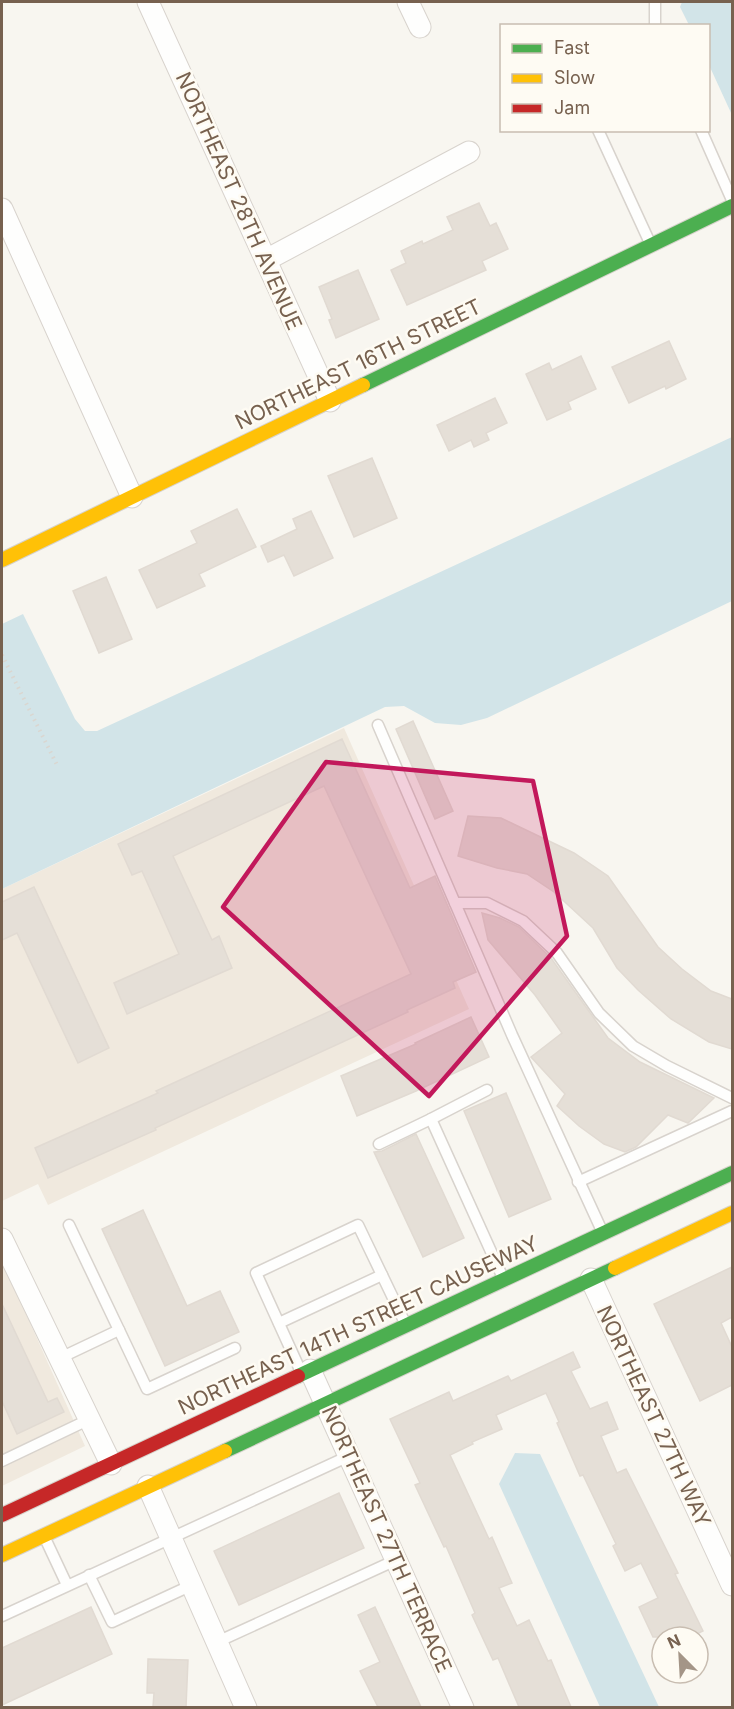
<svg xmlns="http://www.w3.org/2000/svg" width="734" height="1709" viewBox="0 0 734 1709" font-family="Inter,sans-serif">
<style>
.residential{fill:#f0e9de}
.water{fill:#d2e4e8}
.building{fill:#e5dfd7;stroke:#e1dad2;stroke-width:1.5}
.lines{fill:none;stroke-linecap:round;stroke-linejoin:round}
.lane-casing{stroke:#d8d3cd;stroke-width:13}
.street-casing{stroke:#d8d3cd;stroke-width:23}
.fast-casing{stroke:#d6d2cb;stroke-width:16}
.slow-casing{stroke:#d6d2cb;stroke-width:16}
.jam-casing{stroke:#d6d2cb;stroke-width:16}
.path{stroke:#dad6d0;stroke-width:4;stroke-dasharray:1.5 4.5;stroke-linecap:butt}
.lane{stroke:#fefefd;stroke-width:10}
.street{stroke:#fefefd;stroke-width:21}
.fast{stroke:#4caf50;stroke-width:14}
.slow{stroke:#ffc107;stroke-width:14}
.jam{stroke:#c62828;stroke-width:14}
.marked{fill:#c2185b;fill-opacity:0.2;stroke:#c2185b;stroke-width:4.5;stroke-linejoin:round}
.labels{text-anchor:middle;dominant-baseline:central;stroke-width:5;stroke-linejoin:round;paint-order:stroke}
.street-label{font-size:21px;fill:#77614f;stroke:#fefbf3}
</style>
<rect width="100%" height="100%" fill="#f8f6f0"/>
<!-- residential -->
<g class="residential">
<polygon points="344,728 469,1009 48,1205 38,1184 2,1201 2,889"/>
<polygon points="2,1260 85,1446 2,1486"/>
</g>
<!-- water -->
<g class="water">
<polygon points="682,2 732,2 732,115 709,65 708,26 689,25 680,7"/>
<polygon points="732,437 732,601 487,718 461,725 435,723 404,706 385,707 2,889 2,624 23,614 75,719 85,731 97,731"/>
<polygon points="515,1453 540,1454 659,1707 600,1707 499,1484"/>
</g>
<!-- building -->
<g class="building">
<polygon points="479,203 490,226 496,223 508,249 482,261 486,270 407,305 391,270 406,263 401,251 422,241 423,244 453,230 447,217"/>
<polygon points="358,270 379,319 336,338 329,320 332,319 319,287"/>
<polygon points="669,341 686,379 666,389 665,386 629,403 612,367"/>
<polygon points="581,356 596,389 568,402 571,409 547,420 526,374 549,363 552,370"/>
<polygon points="495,398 507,423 486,433 489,440 474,447 471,440 449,451 437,425"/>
<polygon points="372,458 397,518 354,537 328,476"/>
<polygon points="237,509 256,547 199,574 205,586 157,608 139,570 197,543 191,531"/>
<polygon points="311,511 333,558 294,576 284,555 268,562 261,546 297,529 293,519"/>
<polygon points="106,577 132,639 99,653 73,591"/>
<polygon points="413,721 453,811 435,819 396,729"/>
<polygon points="342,739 410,888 435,876 476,972 453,982 455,988 407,1010 408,1012 155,1128 156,1130 48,1178 35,1148 158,1093 156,1091 411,974 324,786 173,856 212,940 219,936 232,968 127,1014 114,983 179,954 142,871 132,875 118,844"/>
<polygon points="468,816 501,818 574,853 608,876 658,947 682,969 711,991 732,999 732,1049 709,1042 671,1019 638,990 617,968 593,928 554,892 527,874 497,868 458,856"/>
<polygon points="34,887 109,1048 78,1063 17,933 2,940 2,902"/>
<polygon points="482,913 500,918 519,927 551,958 608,1038 640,1062 714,1098 688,1123 668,1115 636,1147 625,1152 604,1144 579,1126 557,1106 565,1094 531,1057 562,1033 535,995 488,940"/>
<polygon points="471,1017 489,1057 416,1091 357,1116 341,1076 416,1044 415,1043"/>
<polygon points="506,1093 551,1199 509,1217 464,1111"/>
<polygon points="416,1134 464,1238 423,1257 374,1152 382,1151"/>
<polygon points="143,1210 187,1306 220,1291 239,1332 165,1366 102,1229"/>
<polygon points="732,1267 732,1317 721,1323 732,1347 732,1385 700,1401 654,1304"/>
<polygon points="2,1304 48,1402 57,1398 64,1412 17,1434 2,1401"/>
<polygon points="573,1352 580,1367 571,1371 590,1409 607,1402 618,1429 601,1436 617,1473 626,1469 678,1573 675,1574 703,1631 691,1637 653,1637 639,1607 658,1598 641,1563 625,1571 613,1546 616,1544 583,1475 580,1476 557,1423 559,1422 546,1393 496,1415 502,1429 472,1442 473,1444 450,1455 489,1539 492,1537 512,1583 499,1588 517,1626 529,1620 548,1661 551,1660 571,1707 519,1707 498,1658 493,1660 472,1615 475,1613 446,1546 444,1547 415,1485 420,1483 390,1419 449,1392 453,1401 508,1376 511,1381"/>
<polygon points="339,1493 364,1548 239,1605 214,1551"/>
<polygon points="91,1607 112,1654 2,1705 2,1648"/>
<polygon points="375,1607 405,1672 421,1707 378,1707 360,1671 380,1662 358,1615"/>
<polygon points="148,1659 188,1660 186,1707 153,1707 154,1693 147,1693"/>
</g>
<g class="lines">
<defs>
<g id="lane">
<polyline points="655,2 655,26"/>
<polyline points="598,130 650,243"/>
<polyline points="701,130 732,200"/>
<polyline points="378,725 512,1035 602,1231"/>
<polyline points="455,903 487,903 523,921 557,953 599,1013 633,1046 667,1066 732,1098"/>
<polyline points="431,1119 487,1090"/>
<polyline points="379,1144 431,1119 503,1278"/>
<polyline points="578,1182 732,1111"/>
<polyline points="279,1323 382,1275"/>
<polyline points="119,1330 147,1389 235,1348"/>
<polyline points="60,1358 119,1330 69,1225"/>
<polyline points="301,1372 256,1273 358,1225 406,1325"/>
<polyline points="2,1461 90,1419"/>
<polyline points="44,1536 67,1585"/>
<polyline points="89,1575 112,1622 192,1585"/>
<polyline points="2,1616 349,1456"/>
<polyline points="217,1642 396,1560"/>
</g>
<g id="street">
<polyline points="148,2 330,401"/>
<polyline points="408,2 420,27"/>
<polyline points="2,209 132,497"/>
<polyline points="266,260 469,152"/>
<polyline points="2,1239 111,1464"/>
<polyline points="591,1279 732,1585"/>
<polyline points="310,1370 463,1708"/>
<polyline points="148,1486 246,1708"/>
</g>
<g id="fast">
<polyline points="363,385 732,206"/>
<polyline points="298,1376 732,1173"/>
<polyline points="225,1451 615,1268"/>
</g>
<g id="slow">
<polyline points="2,560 363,385"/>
<polyline points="615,1268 732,1213"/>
<polyline points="2,1555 225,1451"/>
</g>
<polyline id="jam" points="2,1515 298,1376"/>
</defs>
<!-- lane casing -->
<use href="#lane" class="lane-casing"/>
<!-- street casing -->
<use href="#street" class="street-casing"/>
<!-- fast casing -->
<use href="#fast" class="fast-casing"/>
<!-- slow casing -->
<use href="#slow" class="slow-casing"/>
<!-- jam casing -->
<use href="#jam" class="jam-casing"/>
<!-- path -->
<polyline class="path" points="2,655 57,765"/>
<!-- lane -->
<use href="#lane" class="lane"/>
<!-- street -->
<use href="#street" class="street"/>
<!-- fast -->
<use href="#fast" class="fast"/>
<!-- slow -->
<use href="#slow" class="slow"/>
<!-- jam -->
<use href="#jam" class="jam"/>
</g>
<!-- marked area -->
<path class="marked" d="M326,762L533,781L567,936L429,1096L223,907Z"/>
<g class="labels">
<!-- street labels -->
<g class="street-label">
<text transform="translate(239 201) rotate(66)">NORTHEAST 28TH AVENUE</text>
<text transform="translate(358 364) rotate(-26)">NORTHEAST 16TH STREET</text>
<text transform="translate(358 1325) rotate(-25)">NORTHEAST 14TH STREET CAUSEWAY</text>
<text transform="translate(654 1416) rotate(65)">NORTHEAST 27TH WAY</text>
<text transform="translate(387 1539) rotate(66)">NORTHEAST 27TH TERRACE</text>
</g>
</g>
<!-- border -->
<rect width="734" height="1709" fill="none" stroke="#77614f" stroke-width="6"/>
<!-- legend -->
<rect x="500" y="24" width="210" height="108" fill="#fefbf3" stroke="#c8bdb1" stroke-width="1.5"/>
<rect x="512" y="44" width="30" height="9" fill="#4caf50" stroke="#c8bdb1" stroke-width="1.5"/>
<text x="554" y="54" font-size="18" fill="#77614f">Fast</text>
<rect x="512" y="74" width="30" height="9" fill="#ffc107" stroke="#c8bdb1" stroke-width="1.5"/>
<text x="554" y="84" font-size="18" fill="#77614f">Slow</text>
<rect x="512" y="104" width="30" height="9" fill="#c62828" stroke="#c8bdb1" stroke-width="1.5"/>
<text x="554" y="114" font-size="18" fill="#77614f">Jam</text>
<!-- north arrow -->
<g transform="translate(680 1655) rotate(336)"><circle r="28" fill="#fefbf3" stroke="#c8bdb1" stroke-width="1.5"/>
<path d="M0-4.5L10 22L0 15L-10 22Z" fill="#a49587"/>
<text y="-9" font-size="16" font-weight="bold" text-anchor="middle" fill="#77614f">N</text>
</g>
</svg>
